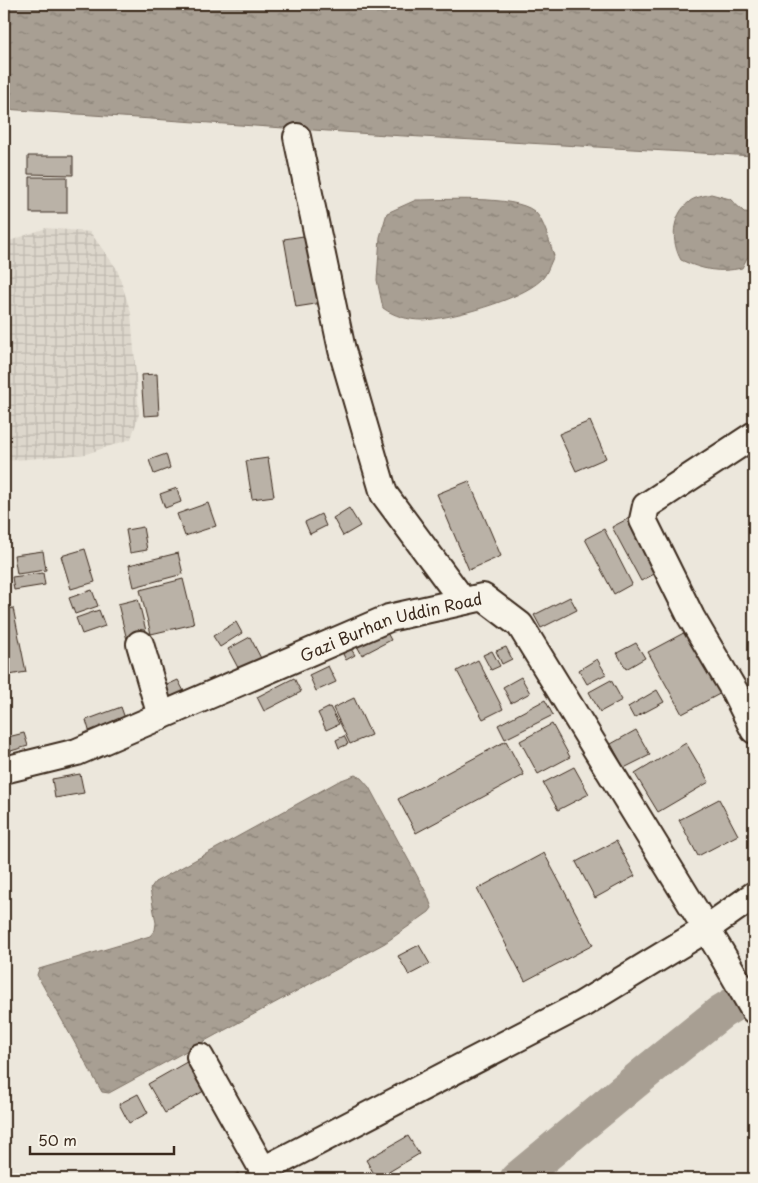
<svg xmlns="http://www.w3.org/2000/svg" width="758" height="1183" viewBox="0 0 758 1183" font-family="'Playpen Sans',sans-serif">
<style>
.industrial{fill:url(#industrial-grid)}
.water{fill:url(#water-ripples);stroke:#7c7064}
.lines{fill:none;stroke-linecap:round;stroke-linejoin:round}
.river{stroke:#a89f93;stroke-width:35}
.building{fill:#bab2a7;stroke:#3b2a1e}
.minor-casing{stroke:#3b2a1e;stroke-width:30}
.minor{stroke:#f7f3e8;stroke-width:26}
.labels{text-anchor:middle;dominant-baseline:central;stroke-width:4;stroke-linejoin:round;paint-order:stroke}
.street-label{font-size:16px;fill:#3b2a1e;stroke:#f7f3e8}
</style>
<defs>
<pattern id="industrial-grid" width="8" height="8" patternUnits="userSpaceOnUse" patternTransform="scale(1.25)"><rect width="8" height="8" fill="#ddd7cc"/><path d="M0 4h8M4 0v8" fill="none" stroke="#bfb9af"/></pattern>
<pattern id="water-ripples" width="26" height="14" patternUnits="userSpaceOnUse" patternTransform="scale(1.25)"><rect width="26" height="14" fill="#a89f93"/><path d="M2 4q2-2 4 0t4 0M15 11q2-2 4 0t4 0" fill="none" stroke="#8a8277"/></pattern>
</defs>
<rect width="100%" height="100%" fill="#ece7dc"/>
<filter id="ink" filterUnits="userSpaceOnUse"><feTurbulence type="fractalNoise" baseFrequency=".02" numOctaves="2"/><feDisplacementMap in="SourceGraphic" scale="10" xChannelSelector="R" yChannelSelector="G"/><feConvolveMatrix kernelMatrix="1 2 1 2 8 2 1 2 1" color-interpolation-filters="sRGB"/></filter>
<g filter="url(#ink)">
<!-- industrial -->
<polygon class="industrial" points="46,228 90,232 117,269 131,313 139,414 131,439 86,454 4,461 4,243"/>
<!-- water -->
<g class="water">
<polygon points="4,4 754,4 754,156 387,135 4,109"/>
<path d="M711,194L730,199L744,212L754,213V253L747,258L742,268C719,273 703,270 681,260C671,242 671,216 689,202C694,197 705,196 711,194Z"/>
<path d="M416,200C443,200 514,195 534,211C544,219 550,244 554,256C550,263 547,275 541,280C520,300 451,319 422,320C408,320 394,316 383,308L377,280L380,237L387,213Z"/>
<polygon points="355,775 361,778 369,787 427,894 432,908 429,912 385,943 109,1093 102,1092 37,975 39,969 150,936 155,930 156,923 150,889 155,882 339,781"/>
</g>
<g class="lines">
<!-- river -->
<polyline class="river" points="517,1179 650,1069 721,1012 754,992"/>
</g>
<!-- building -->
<g class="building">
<polygon points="28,156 73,156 73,175 28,174"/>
<rect x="30" y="177" width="37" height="36"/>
<polygon points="310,235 322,303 296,307 284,239"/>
<polygon points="157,374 159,415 144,416 141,375"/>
<polygon points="590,421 606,458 576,471 559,434"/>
<polygon points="166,454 170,468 154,474 149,460"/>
<polygon points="268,458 274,496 252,499 246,461"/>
<polygon points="469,481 501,556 469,570 437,494"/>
<polygon points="177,488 181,502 165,508 160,494"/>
<polygon points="208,503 216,526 185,536 177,514"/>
<polygon points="349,508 360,526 343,536 333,518"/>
<polygon points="321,514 326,526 310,534 305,522"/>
<polygon points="631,517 660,571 641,581 612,527"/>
<polygon points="143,527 147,550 130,553 126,530"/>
<polygon points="604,529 632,584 614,594 585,539"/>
<polygon points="85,549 95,582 71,589 61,556"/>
<polygon points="43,551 46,570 17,574 14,555"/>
<polygon points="178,553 183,574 134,587 129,565"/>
<polygon points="43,573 45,585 14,590 12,577"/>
<polygon points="183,579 194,624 151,634 140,590"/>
<polygon points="92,590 98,606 75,614 69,598"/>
<polygon points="570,597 577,610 541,628 534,615"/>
<polygon points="138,599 147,635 127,640 118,604"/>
<polygon points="13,608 26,672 4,676 4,610"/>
<polygon points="99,610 105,626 82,634 76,618"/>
<polygon points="236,622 242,633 220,647 213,636"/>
<polygon points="693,628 727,690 682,714 648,652"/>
<polygon points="386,631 391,640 362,655 357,646"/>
<polygon points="250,637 266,668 244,679 228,649"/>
<polygon points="636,643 645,658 626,669 617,653"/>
<polygon points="349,646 355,655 346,660 341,650"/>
<polygon points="506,647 512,659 502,664 496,651"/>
<polygon points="492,651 500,666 491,670 483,655"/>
<polygon points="597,659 606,674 587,684 579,670"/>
<polygon points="478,660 503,709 483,719 457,671"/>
<polygon points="328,666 336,682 316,691 309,675"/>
<polygon points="521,677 530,693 511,703 503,687"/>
<polygon points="294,678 301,692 264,711 257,697"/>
<polygon points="178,680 187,697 165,708 156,690"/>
<polygon points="611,680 622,700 600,712 589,692"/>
<polygon points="657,690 664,702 634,718 628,707"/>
<polygon points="354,698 371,735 350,744 333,708"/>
<polygon points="545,700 553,715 505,739 498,725"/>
<polygon points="121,707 127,724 91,737 86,720"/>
<polygon points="330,707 339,724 326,730 318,713"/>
<polygon points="552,724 570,757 538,774 520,741"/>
<polygon points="636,730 650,755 624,768 611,744"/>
<polygon points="24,733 28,746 4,753 4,738"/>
<polygon points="344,736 348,744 339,748 336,740"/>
<polygon points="506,741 524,775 416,833 398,799"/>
<polygon points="686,743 709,782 658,812 635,774"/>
<polygon points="574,767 589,794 558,810 543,783"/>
<polygon points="80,774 84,793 55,798 52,779"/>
<polygon points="719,799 738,835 698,856 679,820"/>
<polygon points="616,841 635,876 595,898 576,862"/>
<polygon points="544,853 593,945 525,981 477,889"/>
<polygon points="419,945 430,964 409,975 398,956"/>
<polygon points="192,1059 209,1088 165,1113 148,1084"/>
<polygon points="138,1094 148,1113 129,1123 119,1104"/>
<polygon points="408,1136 419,1154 377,1179 366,1160"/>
<polygon points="238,1173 241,1179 227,1179"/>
</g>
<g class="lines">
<defs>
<g id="minor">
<polyline points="297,137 342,350 384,494 463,601"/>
<polyline points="754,435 646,506 643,520 691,617 735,692 754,730"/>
<polyline points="140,644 161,716"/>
<path id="s1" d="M4,770L77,752L389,618L483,597L520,625L720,951L754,1010"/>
<polyline points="200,1057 263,1170"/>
<polyline points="269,1179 263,1170 581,1005 706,929 754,895"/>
</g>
</defs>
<!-- minor casing -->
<use href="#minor" class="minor-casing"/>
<!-- minor -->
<use href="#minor" class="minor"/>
</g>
</g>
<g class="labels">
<!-- street labels -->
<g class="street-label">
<text stroke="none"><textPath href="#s1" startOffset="414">Gazi Burhan Uddin Road</textPath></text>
</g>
</g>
<!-- margin -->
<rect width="758" height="1183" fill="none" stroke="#f7f3e8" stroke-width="20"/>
<rect x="10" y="10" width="738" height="1163" fill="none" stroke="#3b2a1e" stroke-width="2" filter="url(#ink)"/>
<!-- scale -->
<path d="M30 1146v8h144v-8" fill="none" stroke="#3b2a1e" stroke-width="2.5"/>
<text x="38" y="1146" font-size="15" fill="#3b2a1e" stroke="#f7f3e8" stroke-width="4" paint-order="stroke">50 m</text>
</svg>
